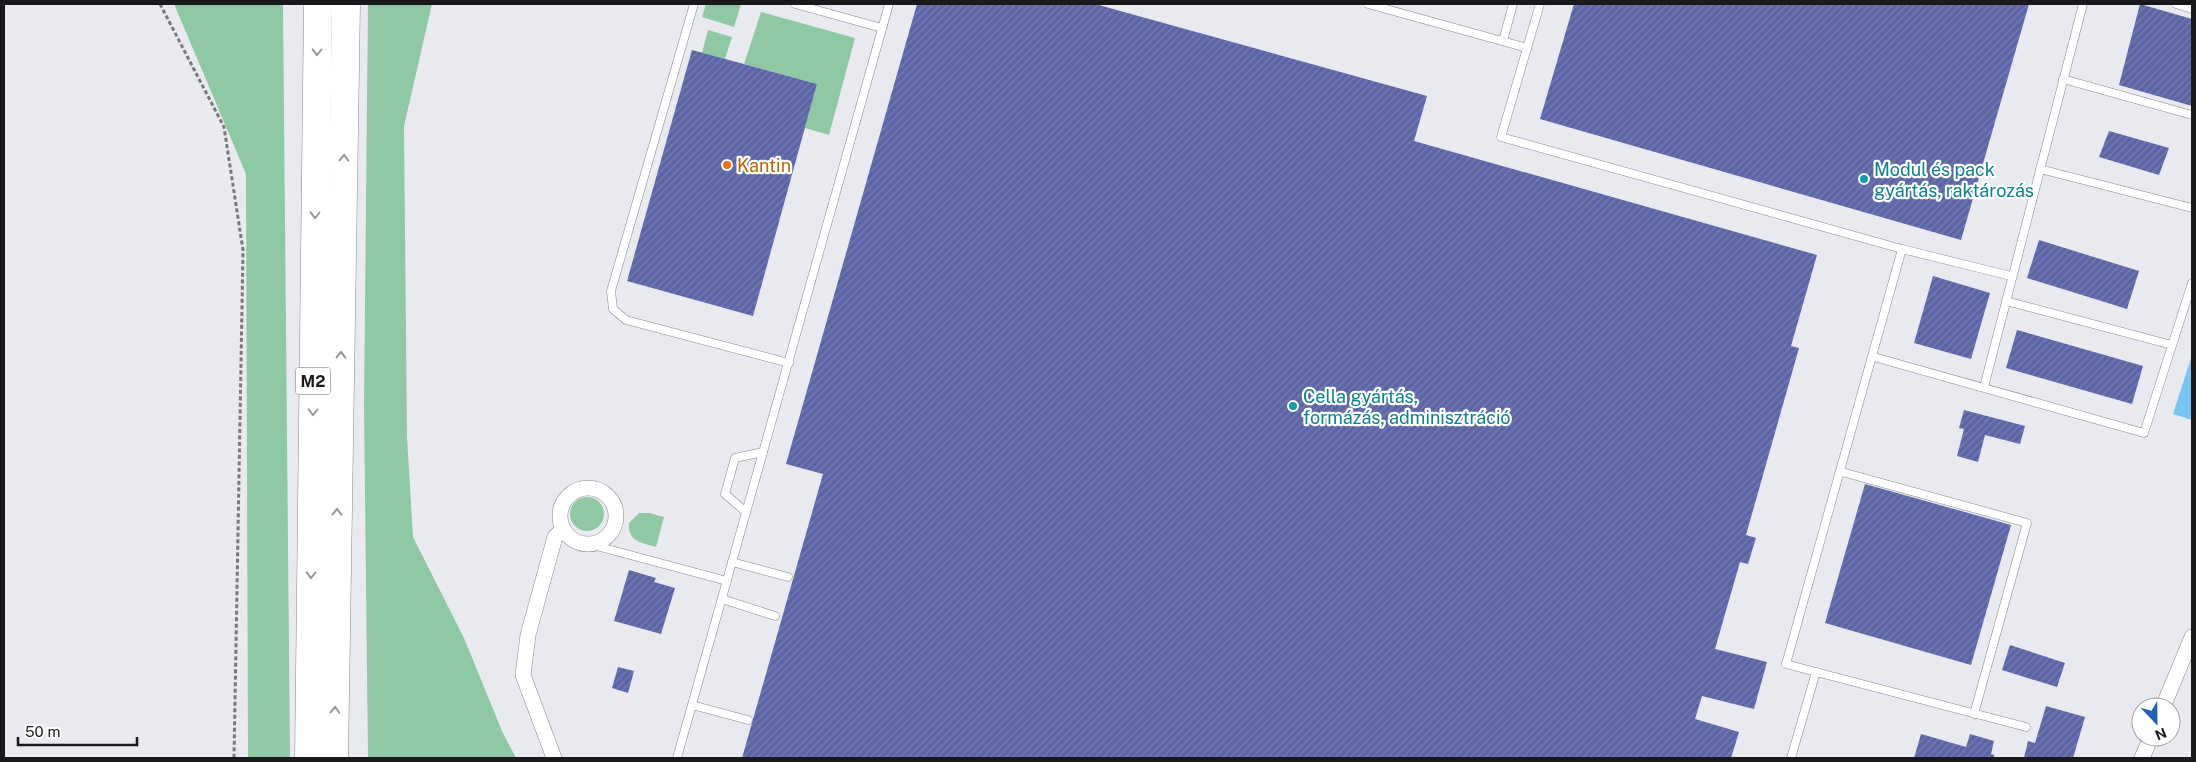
<svg xmlns="http://www.w3.org/2000/svg" width="2196" height="762" viewBox="0 0 2196 762" font-family="'Public Sans',sans-serif">
<style>
.grass{fill:#8fc9a4}
.water{fill:#77c4f5}
.building{fill:url(#building-hatch)}
.lines{fill:none;stroke-linecap:round;stroke-linejoin:round}
.lane-casing{stroke:#87888d;stroke-width:9}
.street-casing{stroke:#87888d;stroke-width:16}
.highway-casing{stroke:#87888d;stroke-width:29}
.path{stroke:#79797d;stroke-width:3;stroke-dasharray:4 2.5;stroke-linecap:butt}
.lane{stroke:#fff;stroke-width:8}
.street{stroke:#fff;stroke-width:15}
.highway{stroke:#fff;stroke-width:28}
.oneway{stroke:#989898}
.food-dot{fill:#e8710a;stroke:#fff;stroke-width:2}
.culture-dot{fill:#0f9aa8;stroke:#fff;stroke-width:2}
.labels{text-anchor:middle;dominant-baseline:central;stroke-width:4.5;stroke-linejoin:round;paint-order:stroke}
.shield{fill:#fff;stroke:#5e5e5f;stroke-width:1}
.shield-label{font-size:16px;font-weight:bold;fill:#19191b}
.food-label{font-size:18px;fill:#c56008;stroke:#fff;text-anchor:start}
.culture-label{font-size:18px;fill:#0d838f;stroke:#fff;text-anchor:start}
</style>
<defs>
<pattern id="building-hatch" width="6" height="6" patternUnits="userSpaceOnUse" patternTransform="scale(1.25)"><rect width="6" height="6" fill="#5b65a7"/><path d="M-1 1l2-2M0 6l6-6M5 7l2-2" fill="none" stroke="#787ead"/></pattern>
</defs>
<rect width="100%" height="100%" fill="#e9eaf0"/>
<!-- grass -->
<g class="grass">
<polygon points="174,4 283,4 290,758 248,758 246,174"/>
<polygon points="368,4 432,4 404,126 407,437 413,537 464,638 502,731 516,758 368,758 364,406"/>
<polygon points="706,4 741,4 734,27 702,17"/>
<polygon points="761,12 855,38 829,135 805,128 817,84 744,64"/>
<polygon points="708,30 732,37 725,59 702,53"/>
<circle cx="587" cy="514" r="17"/>
<path d="M639,513H649L664,517L656,547C642,543 627,541 629,523Z"/>
</g>
<!-- water -->
<polygon class="water" points="2192,355 2192,420 2173,414"/>
<!-- building -->
<g class="building">
<polygon points="917,4 1095,4 1427,96 1414,141 1817,255 1791,346 1799,348 1746,535 1756,538 1748,564 1740,562 1715,649 1767,662 1754,709 1702,696 1695,719 1739,732 1731,758 742,758 823,474 786,464"/>
<polygon points="1574,4 2029,4 1961,240 1540,119"/>
<polygon points="2140,4 2192,19 2192,106 2119,85"/>
<polygon points="692,50 817,84 753,316 627,281"/>
<polygon points="2109,131 2169,148 2159,175 2099,157"/>
<polygon points="2039,240 2139,271 2127,309 2027,278"/>
<polygon points="1933,276 1990,293 1971,359 1914,343"/>
<polygon points="2017,330 2143,366 2132,404 2006,368"/>
<polygon points="1964,410 2025,426 2020,444 1985,435 1978,462 1957,456 1964,429 1959,428"/>
<polygon points="1865,484 2011,525 1971,665 1825,623"/>
<polygon points="629,570 656,578 654,582 675,588 661,634 614,621"/>
<polygon points="2010,645 2065,663 2057,687 2002,670"/>
<polygon points="618,667 634,671 628,693 612,688"/>
<polygon points="2046,706 2085,717 2073,758 2024,758 2028,741 2035,743"/>
<polygon points="1921,734 1966,747 1970,734 1994,741 1991,754 1994,755 1994,758 1914,758"/>
</g>
<g class="lines">
<defs>
<g id="lane">
<polyline points="694,4 611,291 613,309 626,320 789,363"/>
<polyline points="795,4 882,28"/>
<polyline points="1368,4 1527,48"/>
<polyline points="1540,4 1501,137 1902,249 2011,276"/>
<polyline points="2176,4 2192,9"/>
<polyline points="1503,41 1513,4"/>
<polyline points="2063,79 2192,115"/>
<polyline points="2040,169 2192,208"/>
<polyline points="2006,301 2172,345"/>
<polyline points="1874,357 2144,433 2192,283"/>
<polyline points="1984,387 2083,4"/>
<polyline points="1842,472 2027,523 1974,714"/>
<polyline points="746,512 725,494 735,458 763,452"/>
<polyline points="589,544 727,581"/>
<polyline points="732,562 788,577"/>
<polyline points="722,599 775,616"/>
<polyline points="1816,672 2026,727"/>
<polyline points="692,705 748,720"/>
<polyline points="677,758 889,4"/>
<polyline points="1791,758 1816,672 1786,664 1902,249"/>
</g>
<g id="street">
<circle cx="588" cy="516" r="28"/>
<polyline points="2163,707 2192,637"/>
<polyline points="554,758 523,675 528,635 555,537 563,529"/>
<polyline points="2142,758 2151,737"/>
</g>
<g id="highway">
<polyline points="309,758 318,4"/>
<polyline points="334,758 346,4"/>
</g>
</defs>
<!-- lane casing -->
<use href="#lane" class="lane-casing"/>
<!-- street casing -->
<use href="#street" class="street-casing"/>
<!-- highway casing -->
<use href="#highway" class="highway-casing"/>
<!-- path -->
<polyline class="path" points="160,4 224,127 243,250 234,758"/>
<!-- lane -->
<use href="#lane" class="lane"/>
<!-- street -->
<use href="#street" class="street"/>
<!-- highway -->
<use href="#highway" class="highway"/>
</g>
<!-- one-way arrows -->
<defs><path id="oneway-chevron" d="M-2-3.5L2.5 0L-2 3.5" fill="none" stroke-width="1.6" stroke-linecap="round" stroke-linejoin="round" transform="scale(1.25)"/></defs>
<g class="oneway">
<use href="#oneway-chevron" transform="translate(317 52) rotate(91)"/>
<use href="#oneway-chevron" transform="translate(344 158) rotate(-89)"/>
<use href="#oneway-chevron" transform="translate(315 215) rotate(91)"/>
<use href="#oneway-chevron" transform="translate(341 355) rotate(-89)"/>
<use href="#oneway-chevron" transform="translate(313 412) rotate(91)"/>
<use href="#oneway-chevron" transform="translate(337 512) rotate(-89)"/>
<use href="#oneway-chevron" transform="translate(311 575) rotate(91)"/>
<use href="#oneway-chevron" transform="translate(335 710) rotate(-89)"/>
</g>
<!-- markers -->
<circle class="food-dot" cx="727" cy="165" r="5"/>
<g class="culture-dot">
<circle cx="1864" cy="179" r="5"/>
<circle cx="1293" cy="406" r="5"/>
</g>
<g class="labels">
<!-- shield labels -->
<rect class="shield" x="295.5" y="367.5" width="35" height="27" rx="4"/>
<g class="shield-label">
<text x="313" y="381">M2</text>
</g>
<!-- food labels -->
<g class="food-label">
<text x="737" y="165">Kantin</text>
</g>
<!-- culture labels -->
<g class="culture-label">
<text x="1874" y="169">Modul és pack<tspan x="1874" dy="21">gyártás, raktározás</tspan></text>
<text x="1303" y="396">Cella gyártás,<tspan x="1303" dy="21">formázás, adminisztráció</tspan></text>
</g>
</g>
<!-- border -->
<rect width="2196" height="762" fill="none" stroke="#19191b" stroke-width="10"/>
<!-- north arrow -->
<g transform="translate(2156 722) rotate(158)"><circle r="24" fill="#ffffff" stroke="#a3a3a4"/>
<path d="M0-4L9 19L0 12L-9 19Z" fill="#1e62b2"/>
<text y="-8" font-size="14" font-weight="bold" text-anchor="middle" fill="#19191b">N</text>
</g>
<!-- scale -->
<path d="M18 737v8h119v-8" fill="none" stroke="#19191b" stroke-width="2.5"/>
<text x="25" y="737" font-size="15" fill="#19191b" stroke="#ffffff" stroke-width="4" paint-order="stroke">50 m</text>
</svg>
